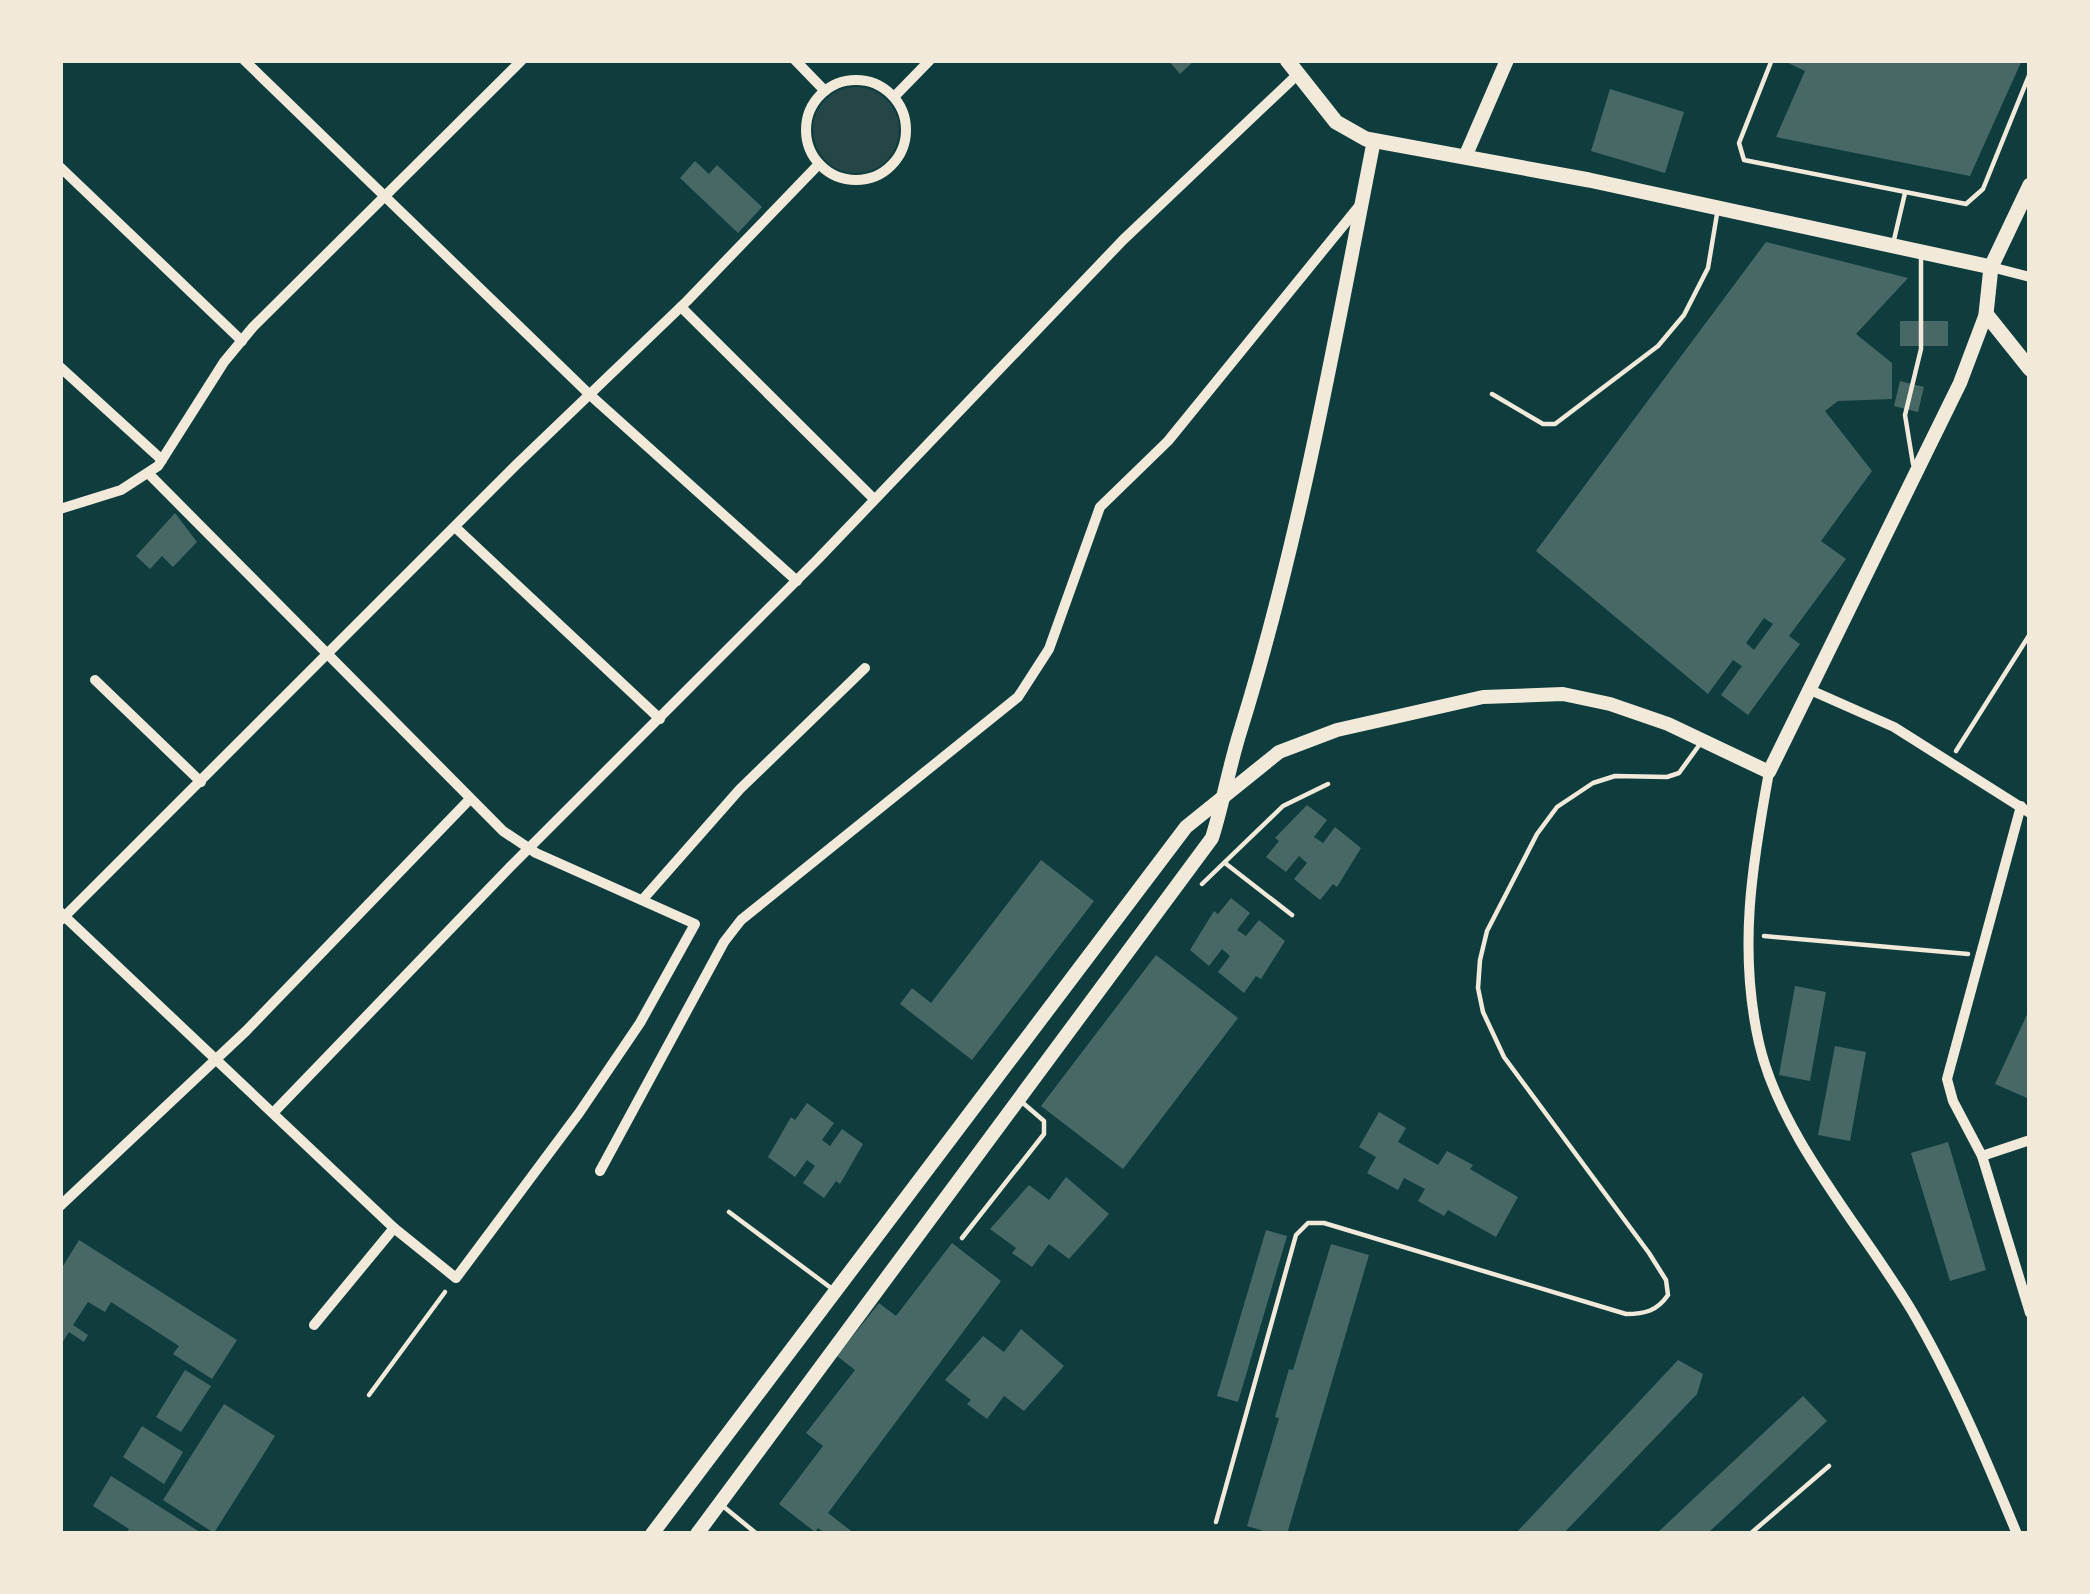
<svg xmlns="http://www.w3.org/2000/svg" width="2090" height="1594" viewBox="0 0 2090 1594" font-family="Helvetica,sans-serif">
<style>
.green{fill:#244646}
.building{fill:#486865;fill-rule:evenodd}
.lines{fill:none;stroke-linecap:round;stroke-linejoin:round}
.path{stroke:#f1e9da;stroke-width:4.5}
.service{stroke:#f1e9da;stroke-width:4.5}
.minor{stroke:#f1e9da;stroke-width:10}
.tertiary{stroke:#f1e9da;stroke-width:14}
.secondary{stroke:#f1e9da;stroke-width:15}
</style>
<rect width="100%" height="100%" fill="#0f3d3e"/>
<!-- green -->
<circle class="green" cx="856" cy="130" r="43"/>
<!-- building -->
<g class="building">
<polygon points="1168,60 1195,60 1180,74"/>
<polygon points="1782,60 2022,60 1970,176 1776,137 1805,71"/>
<polygon points="1610,89 1684,112 1665,173 1591,151"/>
<polygon points="695,161 709,174 717,165 762,207 738,233 680,178"/>
<path d="M1766,242L1908,278L1856,334L1892,363V399L1838,401L1825,411L1872,471L1821,541L1846,559L1789,636L1800,644L1748,715L1721,695L1742,666L1733,660L1708,694L1536,551ZM1764,618L1773,624L1754,650L1746,643Z"/>
<rect x="1900" y="321" width="48" height="25"/>
<polygon points="1900,381 1924,387 1918,412 1894,406"/>
<polygon points="175,513 197,542 173,567 162,556 150,569 136,556"/>
<polygon points="1307,805 1327,820 1314,837 1323,843 1335,827 1361,848 1337,887 1333,884 1320,900 1294,879 1307,863 1299,856 1286,872 1266,857 1279,841 1275,838"/>
<polygon points="1041,860 1094,901 972,1060 900,1004 912,988 931,1003"/>
<polygon points="1231,898 1250,913 1237,930 1246,936 1259,920 1285,941 1261,979 1256,976 1244,993 1218,972 1230,956 1222,949 1209,966 1190,950 1214,911 1218,914"/>
<polygon points="1156,955 1238,1018 1123,1169 1041,1106"/>
<polygon points="1795,986 1826,992 1810,1081 1779,1075"/>
<polygon points="2030,1008 2030,1090 2027,1098 1995,1084"/>
<polygon points="1835,1046 1866,1052 1850,1141 1818,1135"/>
<polygon points="807,1103 834,1123 822,1140 830,1146 842,1129 863,1144 840,1184 836,1181 824,1198 803,1183 815,1166 807,1160 795,1177 768,1157 791,1117 795,1120"/>
<polygon points="1379,1112 1406,1128 1398,1142 1438,1165 1447,1151 1473,1165 1470,1169 1518,1197 1496,1237 1448,1210 1444,1216 1418,1201 1425,1189 1404,1178 1398,1190 1367,1173 1376,1157 1359,1147"/>
<polygon points="1948,1142 1986,1270 1950,1281 1911,1153"/>
<polygon points="1066,1177 1109,1214 1069,1259 1049,1244 1032,1267 1012,1253 1016,1248 990,1229 1029,1185 1049,1200"/>
<polygon points="1266,1230 1287,1236 1238,1402 1217,1396"/>
<polygon points="79,1240 237,1340 212,1379 173,1354 179,1346 111,1302 105,1312 88,1302 73,1325 88,1335 84,1342 69,1332 60,1346 60,1271"/>
<polygon points="952,1243 1001,1281 828,1513 855,1534 826,1534 818,1528 815,1532 779,1504 823,1446 806,1433 855,1370 837,1356 879,1303 896,1316"/>
<polygon points="1331,1244 1369,1255 1287,1534 1274,1534 1247,1526 1279,1418 1275,1417 1289,1369 1293,1370"/>
<polygon points="1021,1329 1064,1366 1024,1411 1004,1396 987,1419 967,1404 971,1400 945,1380 983,1336 1004,1352"/>
<polygon points="1678,1360 1703,1374 1697,1394 1563,1534 1515,1534"/>
<polygon points="185,1370 211,1386 181,1432 156,1417"/>
<polygon points="1803,1396 1827,1421 1707,1534 1656,1534"/>
<polygon points="224,1404 275,1436 214,1533 163,1500"/>
<polygon points="142,1426 183,1452 164,1484 123,1457"/>
<polygon points="111,1476 203,1534 126,1534 129,1529 93,1506"/>
</g>
<g class="lines">
<!-- path -->
<g class="path">
<polyline points="1956,751 2030,634"/>
<polyline points="1225,863 1292,915"/>
<polyline points="1202,884 1283,806 1328,784"/>
<polyline points="1764,936 1968,954"/>
<polyline points="369,1395 445,1292"/>
</g>
<!-- service -->
<g class="service">
<polyline points="1771,62 1739,143 1744,160 1966,204 1983,189 2030,73"/>
<polyline points="1893,244 1905,193"/>
<polyline points="1492,394 1543,424 1555,424 1658,346 1684,315 1708,268 1717,214"/>
<polyline points="1913,464 1905,415 1921,349 1921,256"/>
<polyline points="729,1212 831,1288"/>
<polyline points="962,1238 1044,1134 1044,1121 1023,1103"/>
<polyline points="724,1507 757,1534"/>
<path d="M1216,1522L1296,1235L1308,1223H1324L1626,1314C1645,1314 1657,1311 1668,1295L1666,1280L1649,1253L1504,1057L1483,1012L1478,988L1480,960L1487,931L1537,834L1557,807L1593,783L1615,776L1667,777L1679,773L1700,744"/>
<polyline points="1750,1534 1829,1466"/>
</g>
<!-- minor -->
<g class="minor">
<polyline points="244,60 589,394 797,581"/>
<polyline points="795,60 825,91"/>
<circle cx="856" cy="130" r="50"/>
<polyline points="894,97 930,60"/>
<polyline points="60,167 242,341"/>
<polyline points="1991,267 2030,277"/>
<polyline points="681,307 874,499"/>
<polyline points="60,367 162,460"/>
<polyline points="60,509 121,490 158,466 224,362 253,327 522,60"/>
<polyline points="455,527 660,719"/>
<polyline points="95,680 201,782"/>
<polyline points="1808,689 1894,727 2030,813"/>
<path d="M1769,772C1752,865 1738,950 1759,1043C1780,1136 1863,1229 1912,1311C1953,1381 1986,1459 2017,1534"/>
<polyline points="2021,806 1947,1079 1953,1101 1982,1156 2030,1313"/>
<polyline points="644,898 740,789 865,668"/>
<polyline points="60,912 394,1228 456,1278 579,1113 640,1023 695,924 536,853 503,831 149,474"/>
<polyline points="61,920 517,464 687,301 819,164"/>
<polyline points="274,1112 511,866 818,559 1123,240 1298,74"/>
<polyline points="1982,1156 2030,1140"/>
<polyline points="600,1171 724,942 741,920 1018,697 1049,649 1100,507 1168,441 1360,205"/>
<polyline points="60,1206 246,1031 469,800"/>
<polyline points="314,1325 394,1228"/>
</g>
<!-- tertiary -->
<g class="tertiary">
<polyline points="1465,157 1507,60"/>
<polyline points="652,1534 1186,827 1279,752 1337,730 1483,697 1563,694 1610,704 1668,724 1769,772 1960,383 1986,314"/>
<path d="M697,1534L1212,838C1223,803 1229,767 1240,732C1300,539 1335,339 1374,140"/>
</g>
<!-- secondary -->
<g class="secondary">
<polyline points="1287,60 1336,122 1366,139 1589,180 1991,267"/>
<polyline points="2030,185 1991,267 1986,314 2030,369"/>
</g>
</g>
<!-- border -->
<rect width="2090" height="1594" fill="none" stroke="#f1e9da" stroke-width="126"/>
</svg>
